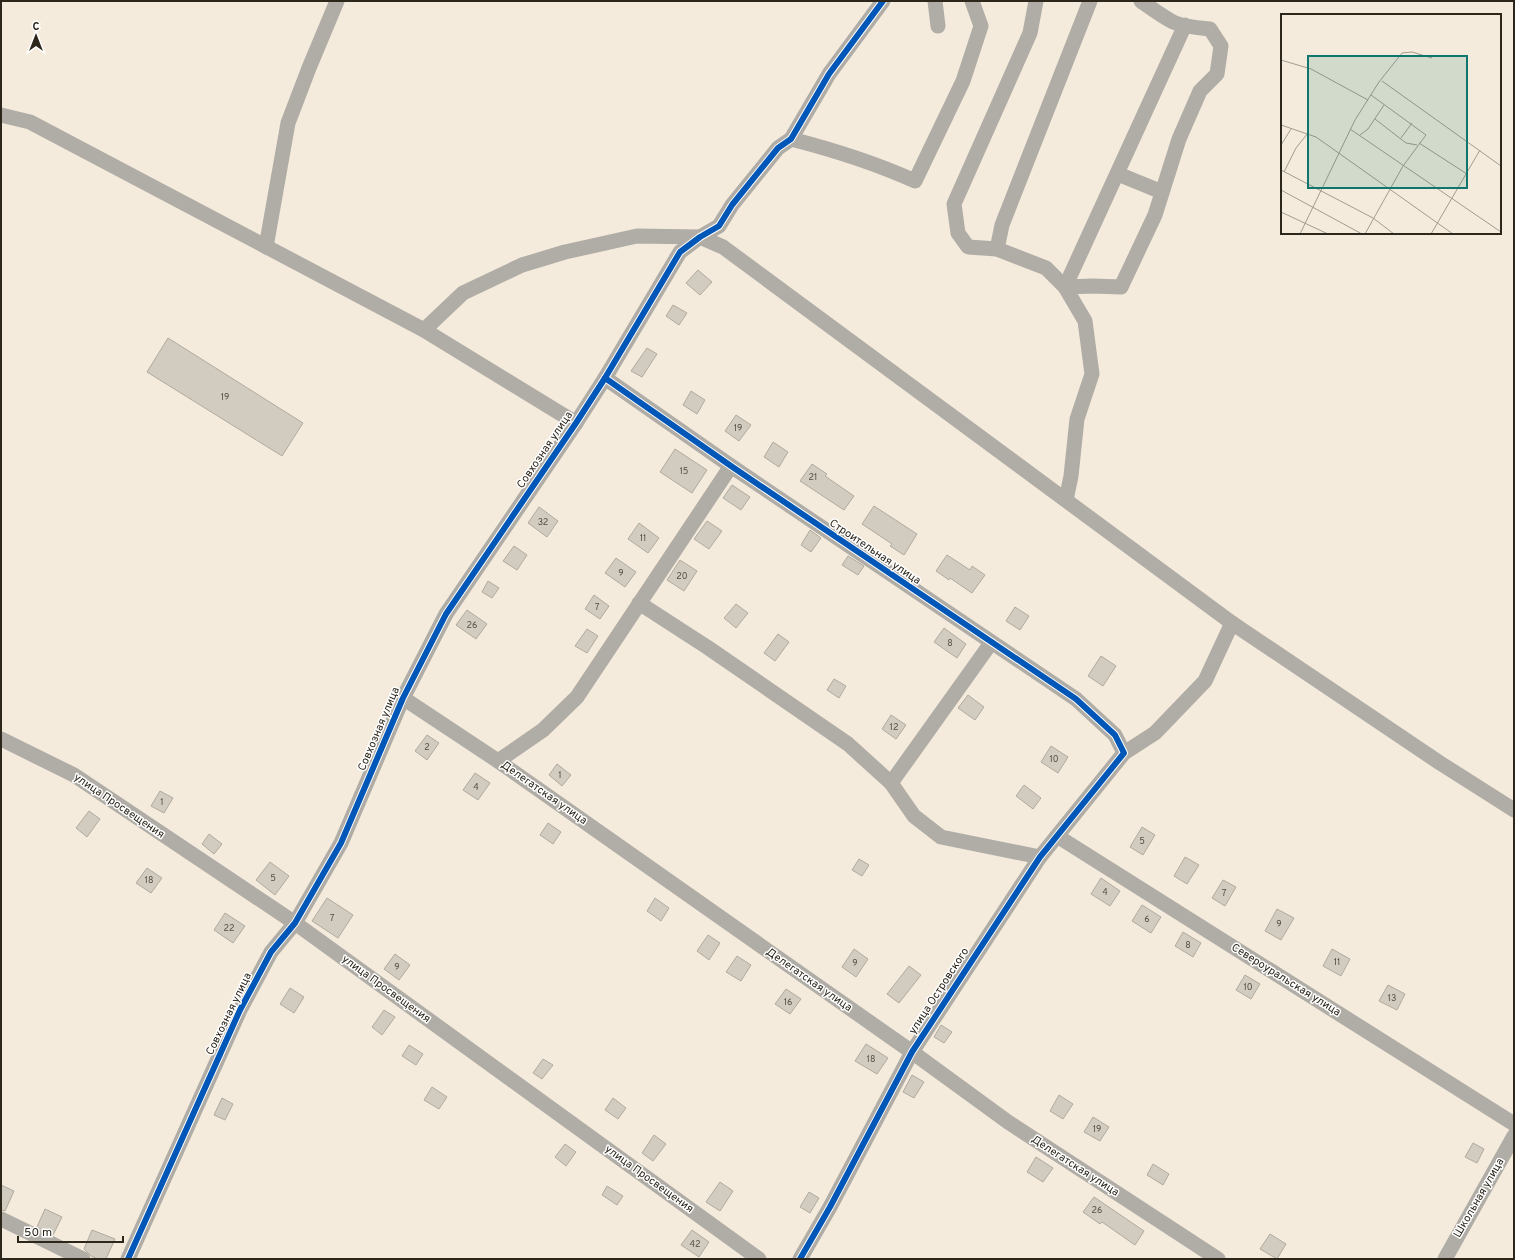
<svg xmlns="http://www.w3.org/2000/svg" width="1515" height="1260" viewBox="0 0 1515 1260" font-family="Overpass,sans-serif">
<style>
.building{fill:#d2cbbf;stroke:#b1aa9e}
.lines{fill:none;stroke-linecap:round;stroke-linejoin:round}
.minor{stroke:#b0aca6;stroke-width:15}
.cycleway-casing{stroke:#fff;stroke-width:8}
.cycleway{stroke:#0057b8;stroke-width:6}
.labels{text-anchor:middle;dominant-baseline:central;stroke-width:3;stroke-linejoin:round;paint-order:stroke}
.number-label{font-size:9px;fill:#564f44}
.street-label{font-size:11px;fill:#2c261b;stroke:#fff}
.inset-road{fill:none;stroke:#a49c8f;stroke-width:1}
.view{fill:#0f766e;fill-opacity:0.15;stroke:#0f766e;stroke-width:2}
.inset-edge{fill:none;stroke:#2c261b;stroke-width:2}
</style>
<rect width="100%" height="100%" fill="#f4ebdc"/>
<!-- building -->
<g class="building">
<polygon points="698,270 712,282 700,295 686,283"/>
<polygon points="673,305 687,313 679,325 666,316"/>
<polygon points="168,338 303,423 282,456 147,372"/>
<polygon points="647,348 657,354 642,377 631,371"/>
<polygon points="691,391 705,400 697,414 683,405"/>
<polygon points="736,415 751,425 739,441 725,431"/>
<polygon points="773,442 788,452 779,467 764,457"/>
<polygon points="675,449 707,470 692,493 660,472"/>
<polygon points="812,464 827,474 825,476 854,496 844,510 800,481"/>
<polygon points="732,485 750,497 741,510 723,498"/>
<polygon points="874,506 917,534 904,555 890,546 892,544 862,524"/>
<polygon points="539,507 558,521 547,537 528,523"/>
<polygon points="707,521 722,531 709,549 694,539"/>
<polygon points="639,523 659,538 648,553 628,539"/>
<polygon points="810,530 821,538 811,552 801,545"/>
<polygon points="514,546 527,555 517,570 503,561"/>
<polygon points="947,555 970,570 972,566 985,575 972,593 950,578 949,580 936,571"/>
<polygon points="848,556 864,566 858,575 842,565"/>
<polygon points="616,558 636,572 625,587 605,573"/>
<polygon points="680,560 697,571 684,591 667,580"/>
<polygon points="488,581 499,588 492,598 482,592"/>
<polygon points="594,595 609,606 600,619 585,609"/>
<polygon points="736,604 748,613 736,628 724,618"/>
<polygon points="1015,607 1029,616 1020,630 1006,621"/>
<polygon points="467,610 487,624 476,639 456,625"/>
<polygon points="944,628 966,644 957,658 934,642"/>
<polygon points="587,629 598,636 587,653 575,646"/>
<polygon points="778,634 789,642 775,661 764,653"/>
<polygon points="1101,656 1116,666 1103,686 1088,676"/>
<polygon points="834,679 846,686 839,698 827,690"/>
<polygon points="968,695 984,707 975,720 958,708"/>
<polygon points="891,715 906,725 896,739 882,729"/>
<polygon points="427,735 439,743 427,760 415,751"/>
<polygon points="1051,746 1068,757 1058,773 1041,762"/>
<polygon points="557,764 571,775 562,786 549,775"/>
<polygon points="475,773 490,783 478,800 463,790"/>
<polygon points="1024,785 1041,798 1033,809 1016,796"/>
<polygon points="160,791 173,798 164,813 151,806"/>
<polygon points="89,811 100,819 87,837 76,828"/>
<polygon points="548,823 561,832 553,844 540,835"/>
<polygon points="1142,827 1155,835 1143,855 1130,847"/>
<polygon points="209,834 222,844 214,854 202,844"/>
<polygon points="1185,857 1199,865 1187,884 1174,876"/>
<polygon points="859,859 869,865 862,876 852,870"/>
<polygon points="270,862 289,876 275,895 256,880"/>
<polygon points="147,868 162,878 151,893 136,883"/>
<polygon points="1101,878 1120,891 1110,906 1091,894"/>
<polygon points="1223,880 1236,887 1225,906 1212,898"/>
<polygon points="327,898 353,915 338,938 312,921"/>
<polygon points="655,898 669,908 661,921 647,911"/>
<polygon points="1142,905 1161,917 1151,933 1132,921"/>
<polygon points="1277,909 1294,918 1281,940 1265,931"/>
<polygon points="225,913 245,926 233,943 214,930"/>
<polygon points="1183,932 1201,943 1193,957 1175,946"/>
<polygon points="708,935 720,943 709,960 697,951"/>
<polygon points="854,949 868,959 856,977 842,967"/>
<polygon points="1332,949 1350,959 1341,976 1323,966"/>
<polygon points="395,954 410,965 399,980 384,969"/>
<polygon points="737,956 751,965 741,981 726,972"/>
<polygon points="909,966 921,975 899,1003 887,994"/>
<polygon points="1245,975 1260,984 1251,999 1236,990"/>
<polygon points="1388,985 1405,994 1397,1010 1379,1001"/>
<polygon points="290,988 304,997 294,1013 280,1004"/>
<polygon points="786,989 801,999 790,1014 775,1004"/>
<polygon points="384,1010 395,1017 382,1035 372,1027"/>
<polygon points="941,1025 952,1032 944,1043 934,1037"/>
<polygon points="866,1044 888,1058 877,1074 855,1061"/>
<polygon points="409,1045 423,1054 416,1065 402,1056"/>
<polygon points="543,1059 553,1065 542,1079 533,1073"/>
<polygon points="912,1075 924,1082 914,1098 903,1092"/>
<polygon points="432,1087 447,1097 439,1109 424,1100"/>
<polygon points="1059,1095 1073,1104 1063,1119 1050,1111"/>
<polygon points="222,1098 233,1104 225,1120 214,1115"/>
<polygon points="613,1098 626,1108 618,1119 605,1110"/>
<polygon points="1093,1117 1109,1127 1100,1141 1084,1132"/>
<polygon points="654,1135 666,1144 653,1161 642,1153"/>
<polygon points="1473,1143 1484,1149 1477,1163 1465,1157"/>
<polygon points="565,1144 576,1152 566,1166 555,1157"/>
<polygon points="1036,1157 1053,1168 1043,1182 1027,1172"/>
<polygon points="1153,1164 1169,1174 1163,1185 1147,1175"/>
<polygon points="720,1182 733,1191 720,1211 706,1202"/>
<polygon points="1,1185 14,1191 5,1211 1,1210"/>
<polygon points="607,1186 623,1196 617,1205 602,1195"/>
<polygon points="809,1192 819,1198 810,1213 800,1207"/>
<polygon points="1094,1197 1144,1231 1135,1245 1102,1222 1100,1224 1083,1212"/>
<polygon points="45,1209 62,1217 53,1235 37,1227"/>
<polygon points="92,1230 115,1239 106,1259 98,1259 91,1256 84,1249"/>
<polygon points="692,1230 709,1242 699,1257 681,1245"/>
<polygon points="1270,1234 1286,1244 1277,1259 1260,1249"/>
</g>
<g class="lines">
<!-- minor -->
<g class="minor">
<polyline points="935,1 938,26"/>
<polyline points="1036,1 1030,33 954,204 958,233 968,247 997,249 1046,268 1065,287 1085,321 1092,374 1077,419 1071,476 1066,500"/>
<path d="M1141,1C1151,8 1162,16 1173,22C1184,27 1199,28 1210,29L1221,46L1217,74L1200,91L1179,139L1155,215L1121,287L1093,286L1065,287L1185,25"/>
<polyline points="1,115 30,122 424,330 576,423"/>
<path d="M791,139C834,150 875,163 915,181L963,81L981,26L972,1"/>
<polyline points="1118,174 1162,192"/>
<polyline points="266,247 288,123 309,68 337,1"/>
<polyline points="997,249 1002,225 1090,1"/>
<polyline points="424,330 463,293 522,265 565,252 637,236 700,237 723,247 1232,623 1440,763 1514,810"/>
<polyline points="605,378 731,466 1076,699 1115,735 1124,753"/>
<polyline points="639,603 707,647 848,744 891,783 914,816 941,837 1040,857"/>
<polyline points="403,698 498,761 912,1052 1008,1122 1218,1259"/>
<polyline points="1,739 74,775 295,923 759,1259"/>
<polyline points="498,761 543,730 577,697 731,466"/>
<polyline points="891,783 991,643"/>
<polyline points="1057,836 1514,1124"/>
<polyline points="1,1219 83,1259"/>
<polyline points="128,1259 240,1010 271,952 295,923 341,843 403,698 446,614 576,423 605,378 680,252 700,237 719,226 732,205 778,148 791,139 829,74 883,1"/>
<polyline points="800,1259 830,1207 912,1052 1040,857 1124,753 1155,733 1205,681 1232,623"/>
<polyline points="1445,1259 1514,1136"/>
</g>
<defs>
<g id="cycleway">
<polyline points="605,378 731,466 1076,699 1115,735 1124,753 1040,857 912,1052 830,1207 800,1259"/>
<polyline points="128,1259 240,1010 271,952 295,923 341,843 403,698 446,614 576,423 605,378 680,252 700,237 719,226 732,205 778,148 791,139 829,74 883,1"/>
</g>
</defs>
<!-- cycleway casing -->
<use href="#cycleway" class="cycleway-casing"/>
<!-- cycleway -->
<use href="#cycleway" class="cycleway"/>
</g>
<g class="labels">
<!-- number labels -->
<g class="number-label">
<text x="225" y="397">19</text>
<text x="738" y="428">19</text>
<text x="684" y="471">15</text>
<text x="813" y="477">21</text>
<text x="543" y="522">32</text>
<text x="643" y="538">11</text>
<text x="621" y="573">9</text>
<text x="682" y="576">20</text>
<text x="597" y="607">7</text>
<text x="472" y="625">26</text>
<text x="950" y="643">8</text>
<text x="894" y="727">12</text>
<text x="427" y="747">2</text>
<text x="1054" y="759">10</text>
<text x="560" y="775">1</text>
<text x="476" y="787">4</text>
<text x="162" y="802">1</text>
<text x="1142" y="841">5</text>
<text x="273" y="878">5</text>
<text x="149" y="880">18</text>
<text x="1105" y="892">4</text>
<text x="1224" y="893">7</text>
<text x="332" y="918">7</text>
<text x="1147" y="919">6</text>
<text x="1279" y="924">9</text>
<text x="229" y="928">22</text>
<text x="1188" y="945">8</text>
<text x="1337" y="962">11</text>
<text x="855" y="963">9</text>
<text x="397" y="967">9</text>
<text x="1248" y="987">10</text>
<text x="1392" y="998">13</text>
<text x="788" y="1002">16</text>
<text x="871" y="1059">18</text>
<text x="1097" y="1129">19</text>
<text x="1097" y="1210">26</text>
<text x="695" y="1244">42</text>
</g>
<!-- street labels -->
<g class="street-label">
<text transform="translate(545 450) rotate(-56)">Совхозная улица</text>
<text transform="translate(875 552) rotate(34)">Строительная улица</text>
<text transform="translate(379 729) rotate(-67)">Совхозная улица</text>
<text transform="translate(544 793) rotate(35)">Делегатская улица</text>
<text transform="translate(119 806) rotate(34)">улица Просвещения</text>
<text transform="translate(809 980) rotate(35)">Делегатская улица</text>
<text transform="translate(1286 980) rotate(32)">Североуральская улица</text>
<text transform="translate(386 989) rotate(36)">улица Просвещения</text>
<text transform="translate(939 991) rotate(-57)">улица Островского</text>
<text transform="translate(229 1014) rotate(-64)">Совхозная улица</text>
<text transform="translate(1075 1166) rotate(33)">Делегатская улица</text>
<text transform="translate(649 1179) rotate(36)">улица Просвещения</text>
<text transform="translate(1479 1198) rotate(-60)">Школьная улица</text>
</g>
</g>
<!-- overview -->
<g transform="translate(1281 14)">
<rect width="220" height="220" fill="#f4ebdc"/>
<path class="inset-road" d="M0,46L30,55L87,86M101,67L220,152M94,105L125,129L136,131M0,111L35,123L172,220M69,115L220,218M79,121L87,115L103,91M120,124L131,109M138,129L186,160M0,131L10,115M0,156L92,204L113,220M3,158L15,134L27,119M0,176L81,220M0,198L47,220M19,220L74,106L98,68L121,39L131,38L151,44M84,220L122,152L145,121L90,81M150,220L199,136"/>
<path class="view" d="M27,42H186V174H27Z"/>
<rect width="220" height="220" class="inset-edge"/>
</g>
<!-- border -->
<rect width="1515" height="1260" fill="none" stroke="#2c261b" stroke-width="4"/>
<!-- north arrow -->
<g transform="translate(36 36)" stroke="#ffffff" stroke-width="3" paint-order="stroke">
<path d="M0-3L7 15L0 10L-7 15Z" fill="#2c261b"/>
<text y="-6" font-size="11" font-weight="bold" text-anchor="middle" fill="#2c261b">С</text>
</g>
<!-- scale -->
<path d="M18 1236v6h105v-6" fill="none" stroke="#2c261b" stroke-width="2"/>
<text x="24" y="1236" font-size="12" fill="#2c261b" stroke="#ffffff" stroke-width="3" paint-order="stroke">50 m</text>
</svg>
